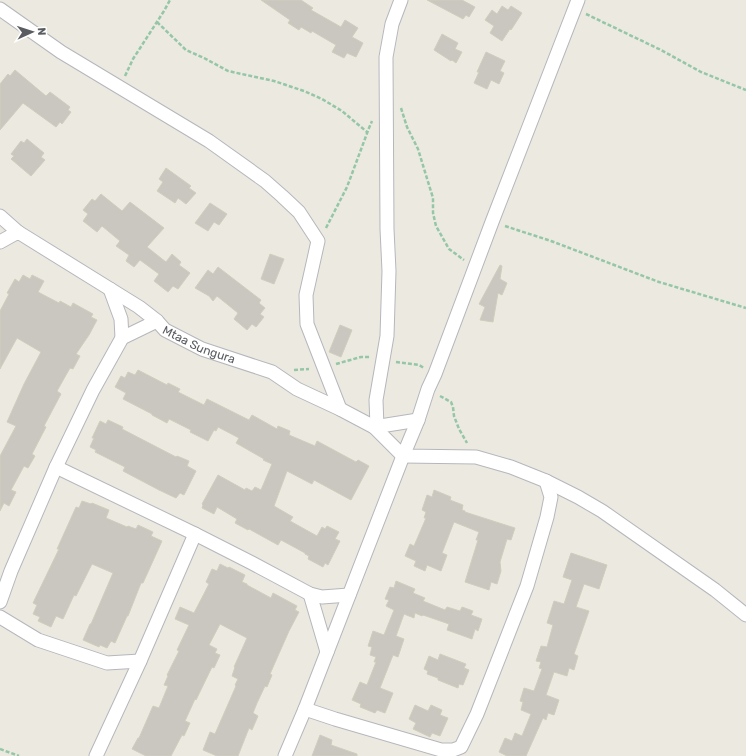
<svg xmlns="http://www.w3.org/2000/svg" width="746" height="756" viewBox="0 0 746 756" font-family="Rubik,sans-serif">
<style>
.building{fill:#c9c7bf;stroke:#d1cdbe}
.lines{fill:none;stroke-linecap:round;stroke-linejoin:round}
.street-casing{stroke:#b6b7bd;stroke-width:15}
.path{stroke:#94c6a7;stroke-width:2.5;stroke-dasharray:4 2;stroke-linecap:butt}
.street{stroke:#fff;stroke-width:13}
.labels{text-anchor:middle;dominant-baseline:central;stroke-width:4;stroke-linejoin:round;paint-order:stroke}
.street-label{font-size:12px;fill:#595c61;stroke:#fff}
</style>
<rect width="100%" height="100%" fill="#eceae0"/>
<!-- building -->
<g class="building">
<polygon points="261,0 301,0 313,8 311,10 341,27 345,20 358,28 352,37 363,43 356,57 347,53 344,58 332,52 336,45 312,31 311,33 301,27 299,30 288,23 290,20"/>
<polygon points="427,0 462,0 475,7 469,17 466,15 463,19"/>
<polygon points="502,6 508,10 511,6 522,13 511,30 510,29 502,41 490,33 494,26 485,20 492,10 497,14"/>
<polygon points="442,34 458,43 455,49 462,52 456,63 452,60 451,61 434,50"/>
<polygon points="486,52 505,61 500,71 504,73 499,84 491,80 487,89 474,83 479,72 477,72"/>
<polygon points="15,70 46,96 50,92 70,107 68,110 71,112 62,124 60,122 56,127 23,103 0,130 0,84 8,74 10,76"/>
<polygon points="27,139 44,153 41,157 45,160 31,176 11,159 14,156 11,154 21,141 24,143"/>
<polygon points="166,168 191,186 189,188 196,193 186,204 178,198 175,203 157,191 163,182 159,179"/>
<polygon points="101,194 122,211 130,202 164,228 147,247 166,262 172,254 181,262 179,265 190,273 178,289 173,286 168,292 154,281 159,274 140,260 134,267 126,261 129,255 116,246 120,241 102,226 97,232 83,221 88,214 83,210 92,199 95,201"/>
<polygon points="210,203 227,214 219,225 214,222 208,231 195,223"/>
<polygon points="270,254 284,259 274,284 261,279"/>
<polygon points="500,265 502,266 500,279 507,283 502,295 498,293 493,322 480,320 485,307 479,304"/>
<polygon points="218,267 261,300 259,303 265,308 260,314 264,317 256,327 252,324 247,330 234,319 238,313 217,296 213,301 209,296 195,288 208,270 213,274"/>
<polygon points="23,275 30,279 32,275 44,281 38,292 59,303 60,301 71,307 73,303 93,314 91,317 97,320 89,335 76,354 80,356 73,369 70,368 57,391 61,394 44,426 46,427 32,454 35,456 28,468 24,466 11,490 16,492 9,506 4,503 0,511 0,456 16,426 7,422 24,384 41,352 17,338 0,369 0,311 9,294 7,293 15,279 19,282"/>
<polygon points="340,325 352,330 341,357 329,352"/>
<polygon points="138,370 167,385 168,383 180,389 178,392 204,405 207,399 249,420 252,415 277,429 278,426 290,431 289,435 315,446 317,441 356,462 358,460 369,466 351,500 314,480 312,484 287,471 274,506 293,517 290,521 317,536 322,527 325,529 327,526 339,532 335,539 340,541 328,565 325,563 323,567 308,559 309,556 305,554 305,553 281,540 278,545 249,529 248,530 235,523 237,519 217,507 214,514 202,508 203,505 202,504 218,475 245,490 246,488 252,491 255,487 261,490 272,464 263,460 264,459 236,443 239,438 218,427 216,431 214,430 208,441 190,432 191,430 169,419 167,423 152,415 152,414 123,399 126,393 115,387 121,376 125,378 128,372 135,375"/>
<polygon points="108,420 123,427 122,429 176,457 177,456 189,461 187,466 196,471 184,495 180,493 176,498 159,490 123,471 125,467 95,452 96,450 90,447 94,438 92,438 100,421 106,424"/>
<polygon points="434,490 451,497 450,500 463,505 462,510 465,511 465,512 515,528 511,540 507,539 500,562 501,571 497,584 491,582 489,590 465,582 478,540 476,540 479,532 454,522 442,553 447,555 441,571 427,565 425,571 414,566 416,561 405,556 410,544 414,546 426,518 424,518 426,512 422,510 427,495 432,497"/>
<polygon points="82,501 91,504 92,503 109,510 106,518 127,527 128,526 136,529 138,525 153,532 151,536 162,541 143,583 141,583 128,616 127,616 115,643 111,641 107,648 100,645 99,647 83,640 90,624 91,624 113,573 92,564 76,596 74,595 63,619 56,616 51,627 38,621 40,617 33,614 37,605 33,603 59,549 57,549 76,507 79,508"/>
<polygon points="571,553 607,565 599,589 584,584 576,607 589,611 574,654 578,656 574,670 569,668 567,676 554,672 546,695 559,700 554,715 548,713 546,720 543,718 526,756 507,756 499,752 505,738 512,741 515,733 522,736 531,714 521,710 523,702 520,701 524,688 534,691 542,669 539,668 541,662 536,661 541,646 547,647 553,625 547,623 554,601 564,604 572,580 563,577"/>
<polygon points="220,564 228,568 229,567 245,575 242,582 247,584 247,585 271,598 273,593 297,606 295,610 299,612 289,631 270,674 272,675 267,687 265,686 257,703 253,713 258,716 252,730 249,728 238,756 217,756 203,750 210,732 215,734 236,686 235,685 238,679 232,676 235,667 234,667 247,638 220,624 209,645 217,649 215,653 220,655 214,668 212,667 196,700 195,699 185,721 190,723 184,736 182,735 171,756 146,756 132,749 138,738 139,738 153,706 159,708 168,686 164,685 168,676 167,675 179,651 177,650 189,625 175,619 180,607 194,613 209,584 206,582 212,569 217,571"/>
<polygon points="396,581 415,589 413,593 425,598 423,601 445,610 447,607 460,611 462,607 473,611 471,615 482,619 478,631 475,629 472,639 447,630 449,624 423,615 422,616 415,613 414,618 404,614 396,636 404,639 398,657 393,655 380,688 393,693 385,713 377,710 375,713 360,707 361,704 352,700 360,682 367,685 376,662 374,662 376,657 370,655 372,647 368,646 373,631 384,635 394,610 386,606 389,600 385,599 390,587 394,588"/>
<polygon points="440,654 466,664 464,668 469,670 463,685 459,684 458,688 438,680 438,678 427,674 428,671 424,669 429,656 438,660"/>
<polygon points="415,705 428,711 431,705 442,710 440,715 448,718 440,736 432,733 430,737 413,729 416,723 409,719"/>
<polygon points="320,735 332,740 331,745 357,754 357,756 312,756"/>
</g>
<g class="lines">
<defs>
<g id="street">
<polyline points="0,9 61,52 209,141 265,181 282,196 299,212 318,241 306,295 307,324 340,409"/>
<polyline points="0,216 18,232"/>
<path id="s1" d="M0,242L18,232L139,307L157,321L165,330L202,349L272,372L297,389L340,409L374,427L403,456L476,457L511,467L546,481L578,497L602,511L715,590L746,615"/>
<polyline points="110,289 121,319 122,338"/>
<polyline points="374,427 418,420"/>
<polyline points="377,427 376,400 387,336 389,271 387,229 386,57 392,24 401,0"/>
<polyline points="56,467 195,534 252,563 310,594 322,597 349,595"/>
<polyline points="310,594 327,652"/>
<polyline points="0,602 11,571 56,467 93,390 122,338 157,321"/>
<polyline points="0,617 38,640 107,663 140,661"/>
<polyline points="305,709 335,719 441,750 453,750 461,747 477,714 527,586 547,517 551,497 546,481"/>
<polyline points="96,756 140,661 195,534"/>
<polyline points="285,756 305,709 403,456 418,420 428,389 435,374 492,222 578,0"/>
</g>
</defs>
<!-- street casing -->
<use href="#street" class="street-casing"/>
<!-- path -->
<g class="path">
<polyline points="586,14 661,50 701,72 746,90"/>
<polyline points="157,22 186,50 204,58 228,71 274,81 304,91 322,99 342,111 367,132"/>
<polyline points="125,76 133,59 164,11 170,0"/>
<polyline points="401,108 407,127 418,149 433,198 433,213 436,226 449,249 464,260"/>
<polyline points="505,226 551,241 659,282 746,308"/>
<polyline points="326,228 347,187 369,128 372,121"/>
<polyline points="396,362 419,365 424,368"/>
<polyline points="336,364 361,357 370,357"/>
<polyline points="294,370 309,369"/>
<polyline points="440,396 451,402 453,407 454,416 459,429 467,443"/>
<polyline points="0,749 19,756"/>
</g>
<!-- street -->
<use href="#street" class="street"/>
</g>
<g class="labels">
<!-- street labels -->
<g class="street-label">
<text stroke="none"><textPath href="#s1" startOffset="235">Mtaa Sungura</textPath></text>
</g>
</g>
<!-- north arrow -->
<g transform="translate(32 32) rotate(87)" stroke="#ffffff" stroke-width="3" paint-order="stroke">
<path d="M0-3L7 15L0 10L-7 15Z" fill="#595c61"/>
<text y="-6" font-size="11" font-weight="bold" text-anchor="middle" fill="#595c61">N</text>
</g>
</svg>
